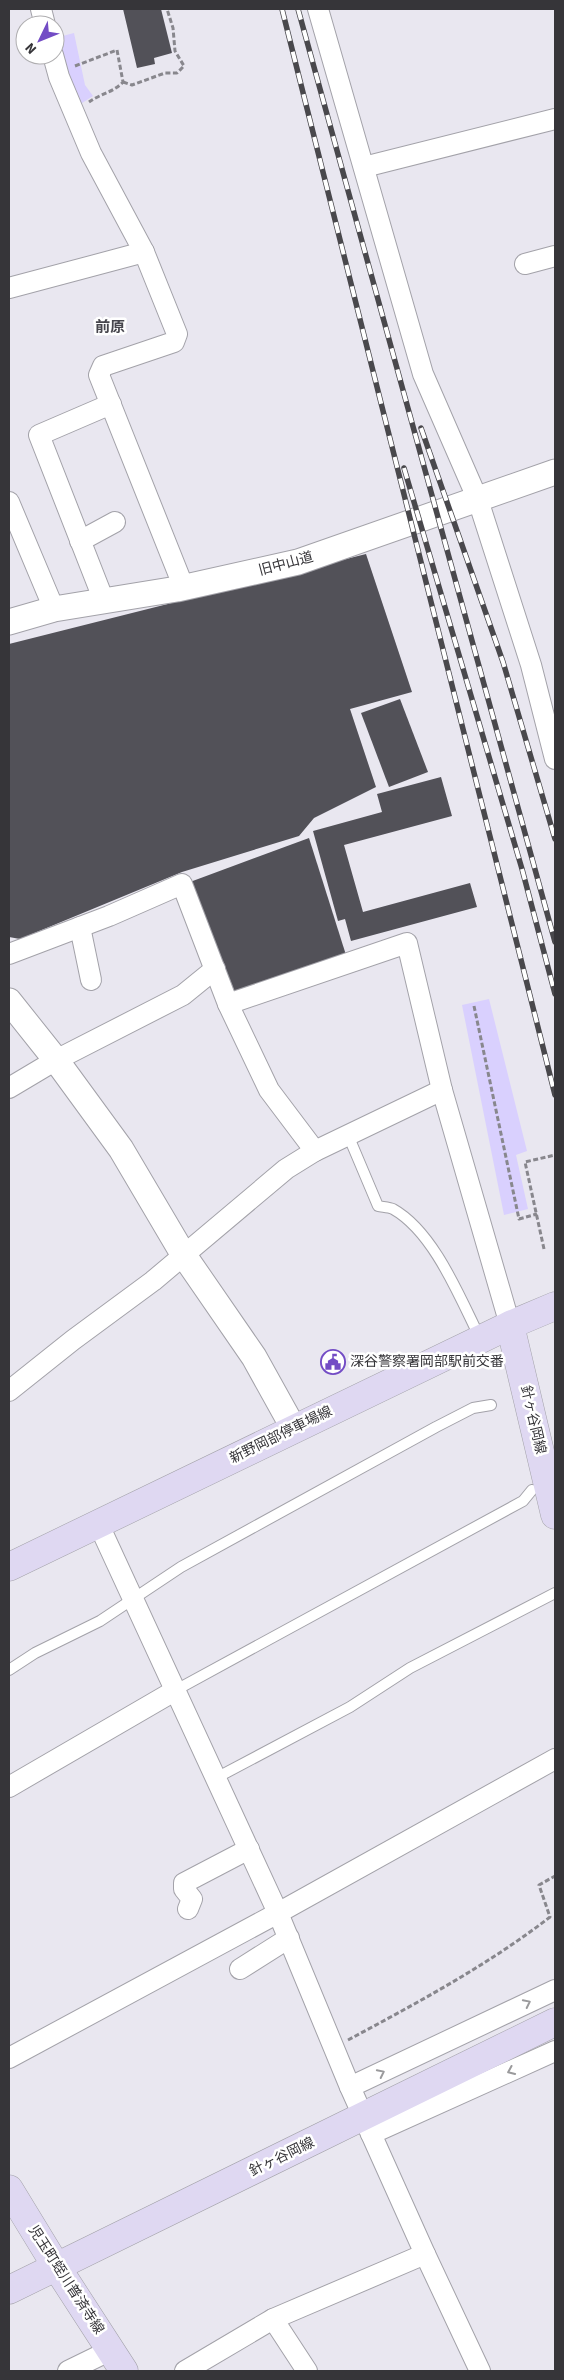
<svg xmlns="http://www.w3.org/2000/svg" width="564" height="2380" viewBox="0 0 564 2380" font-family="'Source Sans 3','Noto Sans JP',sans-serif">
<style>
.green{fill:#d9d0fe}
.building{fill:#525158}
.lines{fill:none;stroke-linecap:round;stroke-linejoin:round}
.service-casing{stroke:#a3a2a9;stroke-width:12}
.minor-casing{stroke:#a3a2a9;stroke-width:22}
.tertiary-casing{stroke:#a3a2a9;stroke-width:27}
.secondary-casing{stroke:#a3a2a9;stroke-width:29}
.path{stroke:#88878d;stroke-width:3;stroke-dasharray:5 2.5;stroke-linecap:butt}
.service{stroke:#fff;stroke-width:10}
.minor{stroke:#fff;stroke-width:20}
.tertiary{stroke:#fff;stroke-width:25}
.secondary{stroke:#dfd8f2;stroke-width:28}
.rail-casing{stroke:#49484c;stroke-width:5.5}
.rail{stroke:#fff;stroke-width:4;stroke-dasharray:11;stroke-linecap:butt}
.oneway{stroke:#9a9a9c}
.labels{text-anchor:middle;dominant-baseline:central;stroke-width:5;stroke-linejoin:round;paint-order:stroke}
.street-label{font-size:14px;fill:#363539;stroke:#fff}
.poi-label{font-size:14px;fill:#363539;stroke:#fff;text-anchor:start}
.neighbourhood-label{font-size:15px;font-weight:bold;fill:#47464d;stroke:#fff}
</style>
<rect width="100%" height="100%" fill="#e9e7f0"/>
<!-- green -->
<g class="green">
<polygon points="74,33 85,85 93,96 79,105 55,48 55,38"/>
<polygon points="489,999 527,1151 516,1155 528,1209 504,1215 462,1005"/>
</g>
<!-- building -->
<g class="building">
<polygon points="123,9 161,9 172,53 154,58 155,64 137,68"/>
<polygon points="366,554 412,692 350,709 376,787 314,818 299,836 182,872 20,939 9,937 9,644"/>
<polygon points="400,699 428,772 389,787 361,713"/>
<polygon points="441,777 452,816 344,845 363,912 470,883 477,907 351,941 345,919 338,921 313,831 382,812 377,794"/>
<polygon points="309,838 346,955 236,995 190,882"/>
</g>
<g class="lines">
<defs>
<g id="service">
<path d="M348,1135L378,1206C382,1207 389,1207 393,1209C434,1232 460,1298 480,1338"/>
<polyline points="9,1670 35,1653 100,1621 181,1567 436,1427 473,1408 491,1405"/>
<polyline points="176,1690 523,1501 532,1490"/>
<polyline points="216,1778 350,1707 410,1668 555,1593"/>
</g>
<g id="minor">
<polyline points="41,9 45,25"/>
<polyline points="318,9 423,374 478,500 531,665 555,759"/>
<polyline points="53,55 59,77 91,153 144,252 177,334 174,342 103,366 99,375 184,588"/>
<polyline points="364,167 555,119"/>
<polyline points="525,264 555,256"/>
<polyline points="9,288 144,252"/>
<polyline points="9,502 54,609"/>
<polyline points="80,541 115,522"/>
<polyline points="104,601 39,435 111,404"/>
<polyline points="80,927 91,980"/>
<polyline points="9,954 109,916 182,884 228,1004 269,1090 315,1151"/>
<polyline points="228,1004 407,943 442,1090 510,1325"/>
<polyline points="9,1088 56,1060 183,995 215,969"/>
<polyline points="9,1391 73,1340 153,1281 286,1169 315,1151 442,1090"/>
<polyline points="98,1523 278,1913 350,2087"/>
<polyline points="9,1787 176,1690"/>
<polyline points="188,1909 192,1899 184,1889 184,1883 249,1849"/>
<polyline points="240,1969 289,1938"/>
<polyline points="9,2058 278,1913 555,1759"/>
<polyline points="371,2134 555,2051"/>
<polyline points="273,2319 307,2371"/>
<polyline points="68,2371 111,2350"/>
<polyline points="185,2371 273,2319 425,2254"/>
<polyline points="480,2371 425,2254 350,2087 555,1990"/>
</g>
<g id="tertiary">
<polyline points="9,622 54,609 177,589 298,562 555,472"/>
<polyline points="9,1001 56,1060 121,1149 183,1254 254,1357 294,1429"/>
</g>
<g id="secondary">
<polyline points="510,1325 555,1515"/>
<polyline points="9,1567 510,1325 555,1306"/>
<polyline points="9,2189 56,2266 124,2371"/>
<polyline points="9,2290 555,2022"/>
</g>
</defs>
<!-- service casing -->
<use href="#service" class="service-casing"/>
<!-- minor casing -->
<use href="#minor" class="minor-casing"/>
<!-- tertiary casing -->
<use href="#tertiary" class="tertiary-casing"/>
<!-- secondary casing -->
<use href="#secondary" class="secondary-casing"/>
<!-- path -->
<g class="path">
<path d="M75,66L117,50L123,82C114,92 100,94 89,102"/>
<polyline points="123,82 132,85 165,73 177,73 184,66 175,51 173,28 167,9"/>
<polyline points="474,1006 519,1219 537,1214"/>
<polyline points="544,1249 525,1162 555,1155"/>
<path d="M348,2040C417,2003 488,1965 550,1917L539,1885L555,1876"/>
</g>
<!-- service -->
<use href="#service" class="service"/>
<!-- minor -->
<use href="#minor" class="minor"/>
<!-- tertiary -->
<use href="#tertiary" class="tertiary"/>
<!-- secondary -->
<use href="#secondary" class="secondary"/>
<defs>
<g id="rail">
<polyline points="282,9 555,1095"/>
<polyline points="298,9 555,942"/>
<polyline points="421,428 503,662 555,839"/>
<polyline points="404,468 522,869 555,994"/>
</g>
</defs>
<!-- rail casing -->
<use href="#rail" class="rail-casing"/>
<!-- rail -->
<use href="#rail" class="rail"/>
</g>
<!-- one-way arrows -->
<defs><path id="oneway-chevron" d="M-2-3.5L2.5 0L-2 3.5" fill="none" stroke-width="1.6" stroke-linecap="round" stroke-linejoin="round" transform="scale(1.25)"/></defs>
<g class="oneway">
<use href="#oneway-chevron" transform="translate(527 2003) rotate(-26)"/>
<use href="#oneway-chevron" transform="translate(511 2071) rotate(156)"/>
<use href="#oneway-chevron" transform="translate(381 2073) rotate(-26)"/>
</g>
<!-- icons -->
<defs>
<symbol id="civic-ring" viewBox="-11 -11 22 22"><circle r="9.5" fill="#fff" stroke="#734cc5" stroke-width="1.5"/><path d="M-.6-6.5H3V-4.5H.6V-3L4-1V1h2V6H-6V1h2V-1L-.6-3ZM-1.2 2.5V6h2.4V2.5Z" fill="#734cc5"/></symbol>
</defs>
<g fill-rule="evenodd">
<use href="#civic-ring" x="319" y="1348" width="28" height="28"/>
</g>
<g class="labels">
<!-- street labels -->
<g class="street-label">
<text transform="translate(286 564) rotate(-15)">旧中山道</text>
<text transform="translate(533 1420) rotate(77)">針ヶ谷岡線</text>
<text transform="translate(281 1435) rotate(-26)">新野岡部停車場線</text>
<text transform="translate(282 2157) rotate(-26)">針ヶ谷岡線</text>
<text transform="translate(66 2280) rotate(57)">児玉町蛭川普済寺線</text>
</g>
<!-- poi labels -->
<g class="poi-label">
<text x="350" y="1362">深谷警察署岡部駅前交番</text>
</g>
<!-- neighbourhood labels -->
<g class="neighbourhood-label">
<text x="110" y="327">前原</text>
</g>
</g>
<!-- border -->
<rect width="564" height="2380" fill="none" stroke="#363539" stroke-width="20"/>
<!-- north arrow -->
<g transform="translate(40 40) rotate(227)"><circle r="24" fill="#ffffff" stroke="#afaeb0"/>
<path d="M0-4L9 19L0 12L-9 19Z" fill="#734cc5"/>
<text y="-8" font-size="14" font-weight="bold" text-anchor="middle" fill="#363539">N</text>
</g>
</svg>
